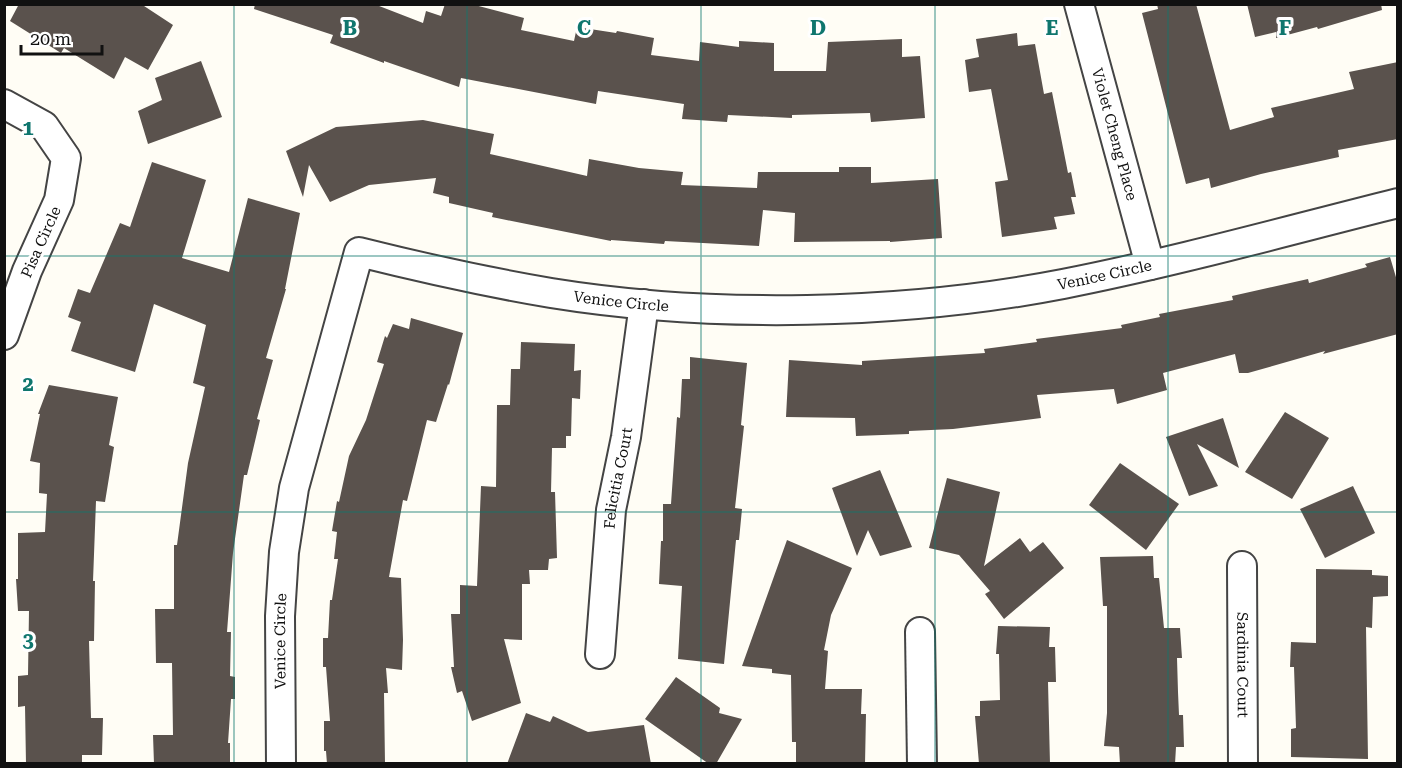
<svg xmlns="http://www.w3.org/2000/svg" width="1402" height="768" viewBox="0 0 1402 768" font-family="'Roboto Serif',serif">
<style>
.building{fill:#5a524d}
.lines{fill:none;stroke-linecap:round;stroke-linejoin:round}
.minor-casing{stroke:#444;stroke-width:32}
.minor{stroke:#fff;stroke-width:28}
.grid{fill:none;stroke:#0f766e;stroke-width:1.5;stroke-opacity:0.55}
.labels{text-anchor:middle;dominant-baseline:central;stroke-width:6;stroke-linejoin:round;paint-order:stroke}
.street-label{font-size:15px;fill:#111;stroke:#fff}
.grid-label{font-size:20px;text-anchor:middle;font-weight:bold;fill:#0f766e;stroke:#fff;stroke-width:6;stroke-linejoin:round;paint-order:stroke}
</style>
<rect width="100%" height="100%" fill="#fffdf5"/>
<!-- building -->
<g class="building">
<polygon points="19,4 141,4 173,25 148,70 125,57 114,79 64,48 61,53 10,21"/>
<polygon points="255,4 374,4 423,23 426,11 441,16 445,4 471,4 524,18 521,30 574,41 577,27 616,33 617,31 654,38 651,55 699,61 700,42 739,47 739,41 774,43 774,71 826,71 828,42 902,39 902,57 920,56 925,118 871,122 870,113 792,115 792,118 728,115 727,122 682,119 684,104 598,91 596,104 461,78 459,87 384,61 384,63 330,43 333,35 254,9"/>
<polygon points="1157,4 1196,4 1230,130 1274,117 1271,108 1354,89 1349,72 1398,62 1398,139 1338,150 1339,157 1261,174 1211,188 1209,178 1186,184 1142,13 1158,9"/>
<polygon points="1247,4 1381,4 1382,10 1318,29 1317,27 1276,38 1276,32 1255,37"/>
<polygon points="1017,33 1018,46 1035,44 1044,94 1052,92 1068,173 1071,172 1076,197 1071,197 1075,214 1054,217 1057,229 1002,237 995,182 1008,180 991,89 969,92 965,60 979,57 976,39"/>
<polygon points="201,61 222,117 148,144 138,111 162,100 155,78"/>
<polygon points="423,120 494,134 490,154 587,176 589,159 639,168 683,172 681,185 757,188 758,172 839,172 839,167 871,167 871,183 938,179 942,238 890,242 890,241 794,242 795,213 763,210 759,246 665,241 664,244 611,240 611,241 492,217 493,213 449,203 449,197 433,193 436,178 369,185 330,202 309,165 303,197 286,151 336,127"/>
<polygon points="152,162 206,180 182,258 229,272 248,198 300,213 285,289 286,289 266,358 273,360 257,419 260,420 247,475 244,475 233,553 227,632 231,632 230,676 235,677 235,699 231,699 228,743 230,743 230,764 154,764 153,735 173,735 172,663 156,663 155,609 174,609 174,545 177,545 188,463 205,387 193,383 206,325 154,304 135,372 71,351 81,322 68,317 78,289 90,293 120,223 130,227"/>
<polygon points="1390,257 1398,284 1398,334 1323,354 1325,351 1248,373 1239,373 1235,354 1163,373 1167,390 1117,404 1114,389 1037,395 1041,418 953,429 909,431 909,434 856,436 855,418 786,417 789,360 862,365 862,361 985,353 984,349 1037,342 1036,339 1122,328 1121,325 1160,317 1159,314 1233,300 1232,296 1308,279 1309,283 1367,267 1365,264"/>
<polygon points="411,318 463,333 449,385 448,384 436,422 427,420 407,501 403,500 389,577 401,578 403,640 402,670 386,668 388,693 384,693 385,764 327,764 326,751 324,751 324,721 330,721 326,667 323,667 323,638 328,638 330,600 332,600 338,559 334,559 337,532 332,531 337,501 339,502 349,456 366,420 384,364 377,362 385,336 387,338 393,324 409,329"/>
<polygon points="521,342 575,344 574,371 581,370 580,399 572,398 571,436 566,436 566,448 552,448 551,492 555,492 557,558 549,559 548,570 529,570 530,584 522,584 522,640 504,639 521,703 472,721 462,691 457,693 451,667 454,667 451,614 460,614 460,585 477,586 481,486 496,487 497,405 510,405 511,369 520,369"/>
<polygon points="690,357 747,363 741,425 744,426 735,508 742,509 739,540 736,540 724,664 678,659 682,586 659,584 661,541 663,541 663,504 671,504 677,417 680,418 682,379 690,379"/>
<polygon points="49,385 118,397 109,445 114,447 105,502 96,501 93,581 95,581 94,641 89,641 91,718 103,718 102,755 82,755 82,764 26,764 25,706 18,707 18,676 28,675 29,611 18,611 16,579 18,579 18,533 45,532 47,494 39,493 40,463 30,461 40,414 38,414"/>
<polygon points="1285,412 1329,438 1292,499 1245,472"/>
<polygon points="1223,418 1239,468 1197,444 1218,486 1189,496 1166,437"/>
<polygon points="1120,463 1179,504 1146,550 1089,505"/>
<polygon points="880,470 912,547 880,556 868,530 857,556 832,488"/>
<polygon points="947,478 1000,492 984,566 1020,538 1030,552 1043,542 1064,568 1004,619 985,594 990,591 959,555 929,548"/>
<polygon points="1353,486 1375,533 1325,558 1300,509"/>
<polygon points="787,540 852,568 831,615 824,650 828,651 825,689 862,689 861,714 866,714 865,764 796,764 796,742 792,742 791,675 772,673 772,669 742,666"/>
<polygon points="1153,556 1154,578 1159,578 1164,628 1180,628 1182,658 1177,658 1178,692 1179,715 1183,715 1184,747 1176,747 1175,764 1120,764 1119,747 1104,746 1107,713 1107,606 1103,606 1100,557"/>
<polygon points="1316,569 1372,570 1372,575 1388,576 1388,596 1373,597 1372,628 1366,627 1368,759 1291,757 1291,729 1296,728 1294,667 1290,667 1291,642 1316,643"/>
<polygon points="998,626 1050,627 1049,647 1055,647 1056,682 1048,682 1050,764 979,764 975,716 980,716 980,701 1000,700 999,654 996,654"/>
<polygon points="676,677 720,708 719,713 742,719 716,764 709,764 645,719"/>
<polygon points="526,713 550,722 553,716 588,732 644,725 651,764 507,764"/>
</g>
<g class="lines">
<defs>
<g id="minor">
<path id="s1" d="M1079,4L1150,265"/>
<polyline points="4,104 44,126 66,158 59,200 27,271 4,335"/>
<path id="s2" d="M1242,566L1243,764"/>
<polyline points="920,632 922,764"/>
<path id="s3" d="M600,654L611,510L626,437L644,304"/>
<path id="s4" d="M281,764L280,616L284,552L294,488L359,252C423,268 486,282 551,293C712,319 903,315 1063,284C1175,262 1286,231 1398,203"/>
</g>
</defs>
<!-- minor casing -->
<use href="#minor" class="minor-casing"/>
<!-- minor -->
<use href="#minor" class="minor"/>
</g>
<!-- grid -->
<path class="grid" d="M234,4V764M467,4V764M701,4V764M935,4V764M1168,4V764M4,256H1398M4,512H1398"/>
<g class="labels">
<!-- street labels -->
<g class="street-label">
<text stroke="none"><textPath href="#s1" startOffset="135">Violet Cheng Place</textPath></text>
<text transform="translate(41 242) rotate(-66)">Pisa Circle</text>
<text stroke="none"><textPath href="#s4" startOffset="1275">Venice Circle</textPath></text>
<text stroke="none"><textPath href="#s4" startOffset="789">Venice Circle</textPath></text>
<text stroke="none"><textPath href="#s3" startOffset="177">Felicitia Court</textPath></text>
<text stroke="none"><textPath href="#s4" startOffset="123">Venice Circle</textPath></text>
<text stroke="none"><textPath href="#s2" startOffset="99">Sardinia Court</textPath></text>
</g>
</g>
<g class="grid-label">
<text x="350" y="35">B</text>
<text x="584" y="35">C</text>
<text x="818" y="35">D</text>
<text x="1052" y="35">E</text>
<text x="1285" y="35">F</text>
<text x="28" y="135">1</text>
<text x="28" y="391">2</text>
<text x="28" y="647">3</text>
</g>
<!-- border -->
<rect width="1402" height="768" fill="none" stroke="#111111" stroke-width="12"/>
<!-- scale -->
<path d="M21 45v9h81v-9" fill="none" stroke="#111111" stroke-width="3"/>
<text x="30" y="45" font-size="18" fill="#111111" stroke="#ffffff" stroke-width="4.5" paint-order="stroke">20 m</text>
</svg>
